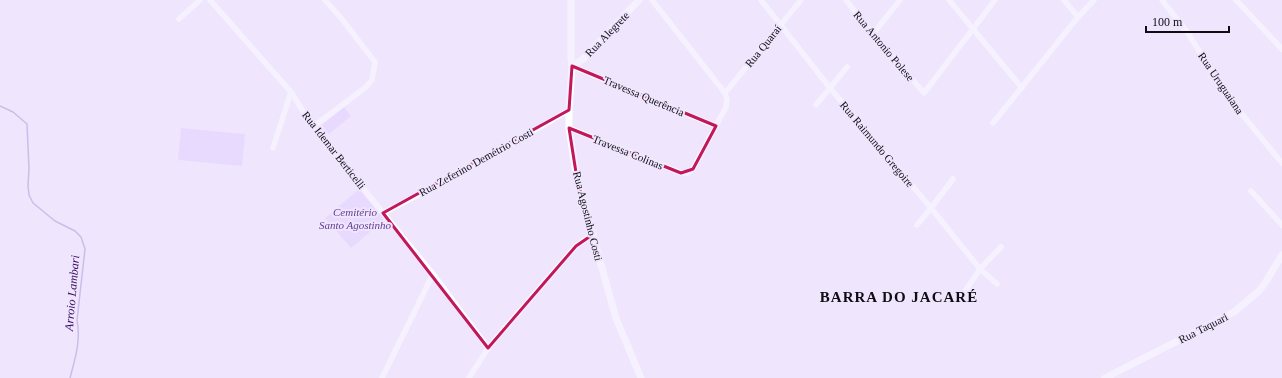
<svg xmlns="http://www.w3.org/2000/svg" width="1282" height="378" viewBox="0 0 1282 378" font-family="'Times New Roman',serif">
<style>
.green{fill:#e1cdfe}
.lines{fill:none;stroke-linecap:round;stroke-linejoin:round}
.stream{stroke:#a789cf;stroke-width:1.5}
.minor{stroke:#fff;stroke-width:5.5}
.tertiary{stroke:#fff;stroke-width:7}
.marked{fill:none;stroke:#c2185b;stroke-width:3;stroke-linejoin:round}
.labels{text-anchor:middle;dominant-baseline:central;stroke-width:4;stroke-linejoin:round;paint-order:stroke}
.street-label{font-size:11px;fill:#0f0c13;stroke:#efe6fd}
.park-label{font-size:11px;font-style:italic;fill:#643d91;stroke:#efe6fd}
.water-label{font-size:12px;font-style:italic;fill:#390a60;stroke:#efe6fd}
.district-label{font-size:15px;font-weight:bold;letter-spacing:1px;fill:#0f0c13;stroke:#efe6fd}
</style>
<rect width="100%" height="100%" fill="#efe6fd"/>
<!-- green -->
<g class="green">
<polygon points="344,107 351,116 329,134 322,125"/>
<polygon points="181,128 245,134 242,166 178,160"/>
<polygon points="359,189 384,220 351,248 325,218"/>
</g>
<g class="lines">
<!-- stream -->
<path class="stream" d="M0,106L13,112L27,124L29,168L28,186L29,195L33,203L55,221L75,231L81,237L85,249L77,320C81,341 75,359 70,378"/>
<!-- minor -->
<g class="minor">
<polyline points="210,0 291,92 313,127 433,274 488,348"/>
<polyline points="761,0 830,88 931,208 980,269 997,284"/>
<polyline points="846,0 873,34 924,93 995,0"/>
<polyline points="949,0 1022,88"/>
<polyline points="1064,0 1078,17"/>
<polyline points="1162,0 1187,32 1232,102 1282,163"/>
<polyline points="1236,0 1282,49"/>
<polyline points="179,19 200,0"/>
<polyline points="873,34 900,0"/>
<polyline points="572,66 716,126"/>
<polyline points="725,93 801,0"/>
<polyline points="816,105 847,67"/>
<polyline points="993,123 1078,17 1094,0"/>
<polyline points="313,127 366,87 372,80 375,62 341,18 325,0"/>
<polyline points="569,128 681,173 687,173 693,169 726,107 727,99 725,93 652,0"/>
<polyline points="273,148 291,92"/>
<polyline points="1251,191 1282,225"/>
<polyline points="383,213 466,170 569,110"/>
<polyline points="917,225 931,208 953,179"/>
<polyline points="959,300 980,269 1001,247"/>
<polyline points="382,378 433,274"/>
<polyline points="469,378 488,348 576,246 592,235"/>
</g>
<!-- tertiary -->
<g class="tertiary">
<polyline points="571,0 571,58 572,66 569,110 569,128 577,179 616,318 641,378"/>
<polyline points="572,66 583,59 639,0"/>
<polyline points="1105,378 1234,312 1259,291 1267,280 1282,255"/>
</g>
</g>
<!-- marked area -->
<path d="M0 0H1282V378H0ZM572,66L716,126L693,169L681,173L569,128L577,179L592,235L576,246L488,348L383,213L569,110Z" fill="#efe6fd" fill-opacity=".55" fill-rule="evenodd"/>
<path class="marked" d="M572,66L716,126L693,169L681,173L569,128L577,179L592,235L576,246L488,348L383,213L569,110Z"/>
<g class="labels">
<!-- street labels -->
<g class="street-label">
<text transform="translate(607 34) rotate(-46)">Rua Alegrete</text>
<text transform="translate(763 46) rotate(-51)">Rua Quaraí</text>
<text transform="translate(884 46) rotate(50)">Rua Antonio Polese</text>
<text transform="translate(1221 83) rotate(56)">Rua Uruguaiana</text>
<text transform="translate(644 96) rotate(23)">Travessa Querência</text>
<text transform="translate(877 144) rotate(50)">Rua Raimundo Gregoire</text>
<text transform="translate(334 150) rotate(52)">Rua Idemar Berticelli</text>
<text transform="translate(628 152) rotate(22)">Travessa Colinas</text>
<text transform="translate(476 162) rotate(-29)">Rua Zeferino Demétrio Costi</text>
<text transform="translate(588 216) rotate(76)">Rua Agostinho Costi</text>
<text transform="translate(1203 328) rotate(-27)">Rua Taquari</text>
</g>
<!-- park labels -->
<g class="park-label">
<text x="355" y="212">Cemitério<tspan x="355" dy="13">Santo Agostinho</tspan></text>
</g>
<!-- water labels -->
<g class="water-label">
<text transform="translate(72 293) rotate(-85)">Arroio Lambari</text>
</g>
<!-- district labels -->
<g class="district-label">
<text x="899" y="297">BARRA DO JACARÉ</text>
</g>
</g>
<!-- scale -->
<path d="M1146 26v6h83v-6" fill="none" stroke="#0f0c13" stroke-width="2"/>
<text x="1152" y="26" font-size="12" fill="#0f0c13" stroke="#efe6fd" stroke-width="3" paint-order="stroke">100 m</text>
</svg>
